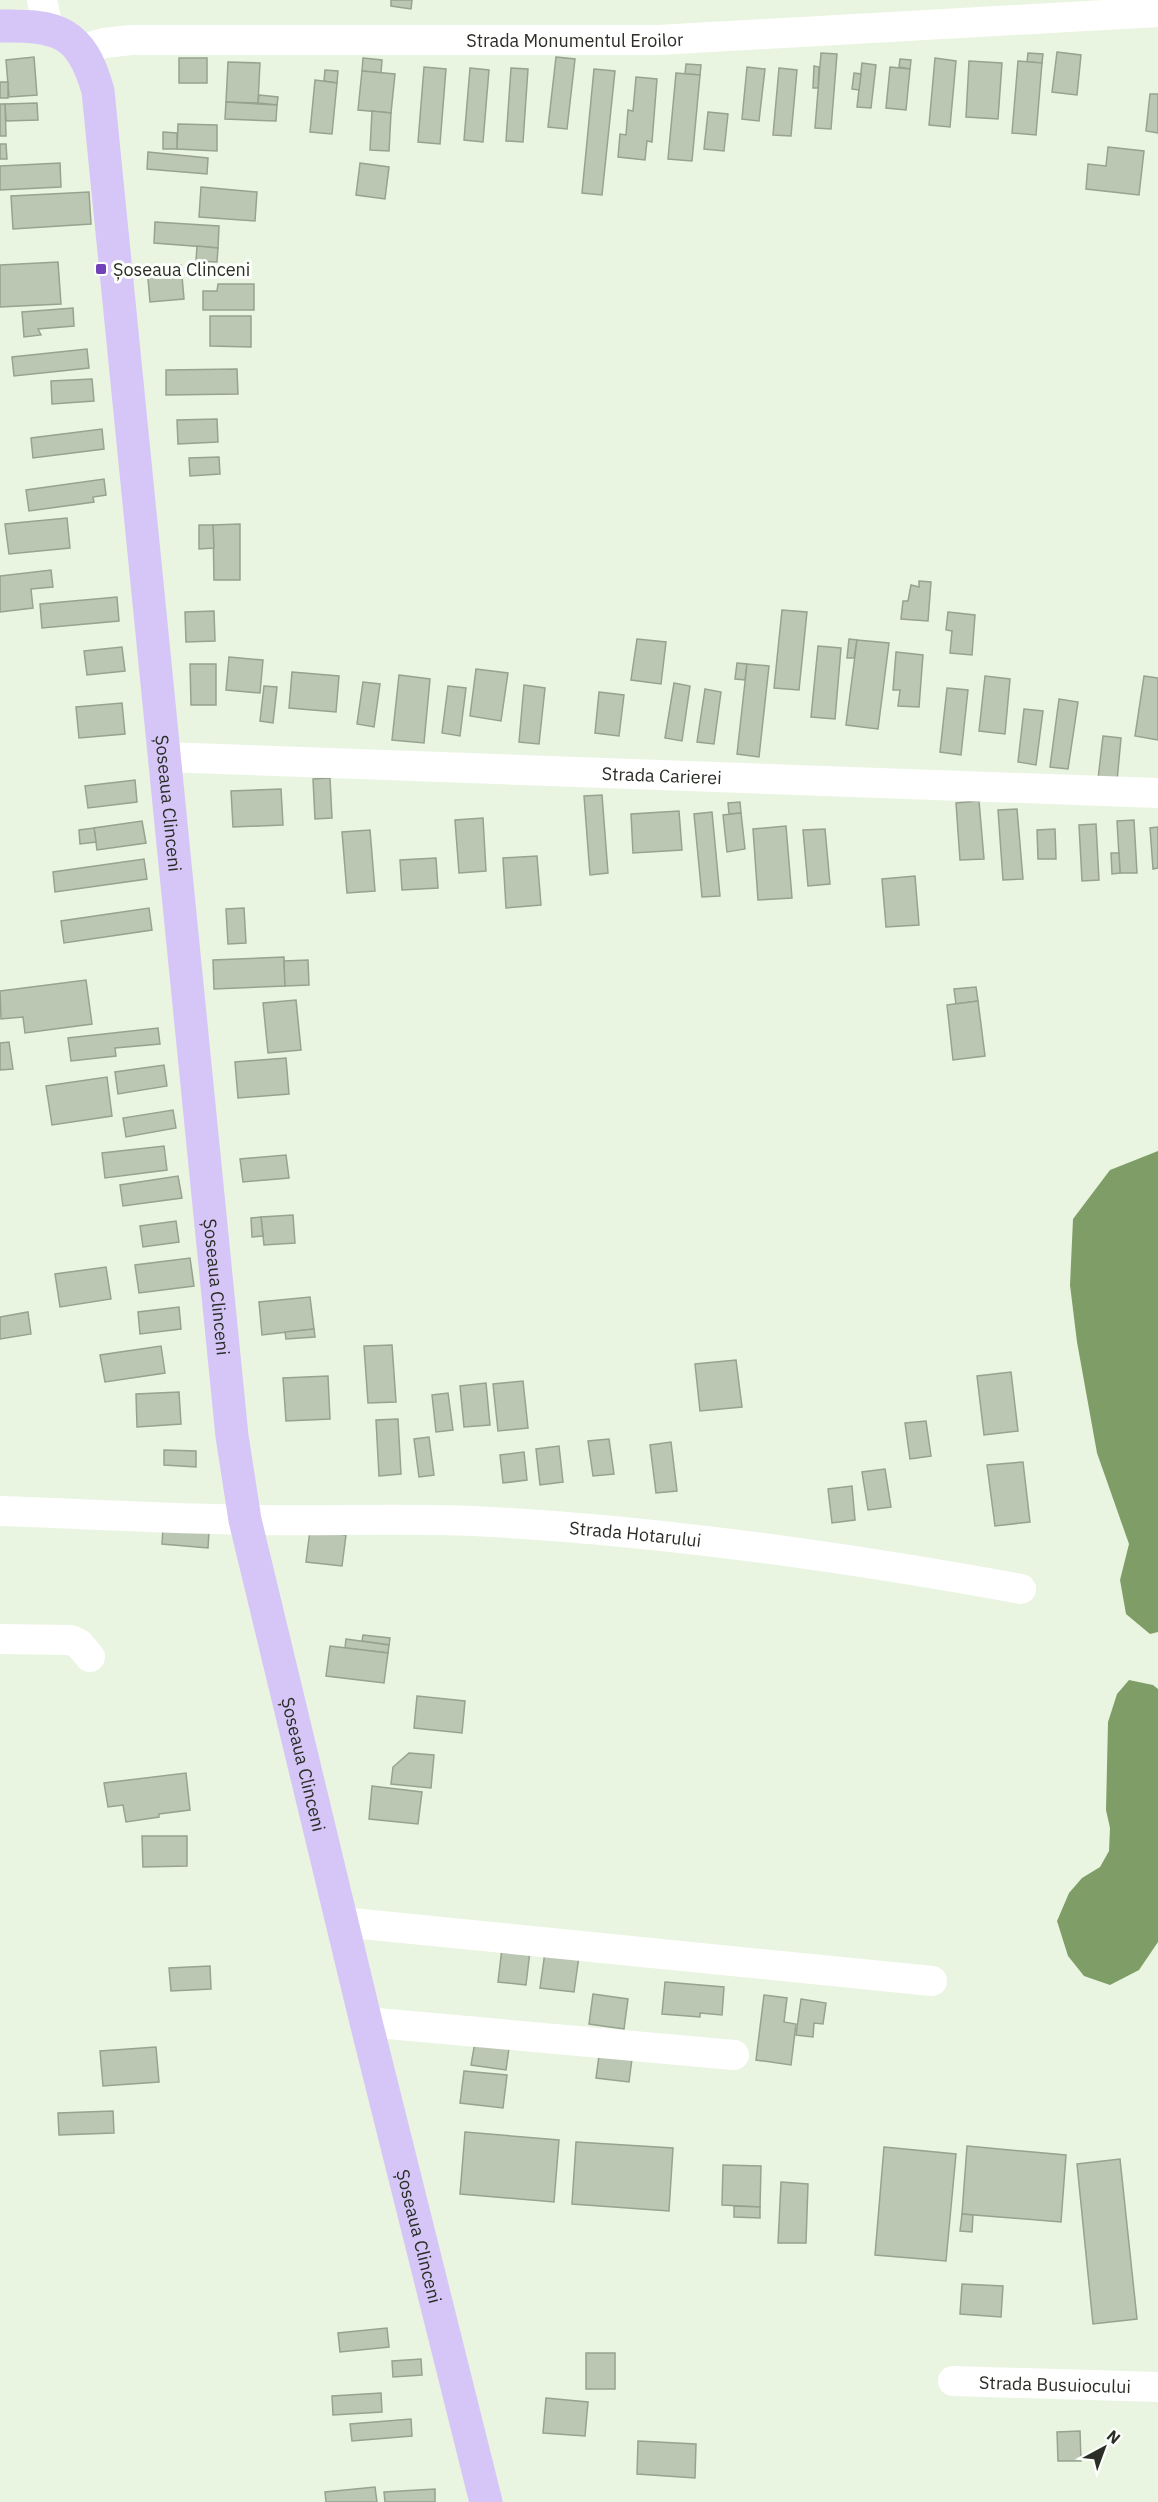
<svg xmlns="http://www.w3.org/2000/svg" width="1158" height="2502" viewBox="0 0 1158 2502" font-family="'IBM Plex Sans',sans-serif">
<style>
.water{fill:#7f9e67}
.building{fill:#bcc7b3;stroke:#97a28f;stroke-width:1.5}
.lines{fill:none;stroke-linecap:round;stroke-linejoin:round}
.minor{stroke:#fff;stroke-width:30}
.major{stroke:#d6c6f8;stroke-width:33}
.poi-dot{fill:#7141b9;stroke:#fcfffb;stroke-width:2}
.labels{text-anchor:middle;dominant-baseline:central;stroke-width:6;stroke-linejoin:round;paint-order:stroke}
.street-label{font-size:18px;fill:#2a2e26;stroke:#fcfffb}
.poi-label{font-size:18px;fill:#2a2e26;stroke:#fcfffb;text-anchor:start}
</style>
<rect width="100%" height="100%" fill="#e9f5e1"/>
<!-- water -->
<g class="water">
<polygon points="1158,1151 1158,1632 1150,1634 1126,1614 1120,1580 1129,1544 1097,1453 1077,1342 1070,1285 1073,1219 1110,1170"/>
<polygon points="1129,1680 1153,1685 1158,1689 1158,1942 1139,1970 1110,1985 1084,1976 1068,1956 1057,1921 1069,1893 1082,1878 1100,1867 1109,1851 1110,1828 1106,1810 1108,1722 1117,1694"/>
</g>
<!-- building -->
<g class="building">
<polygon points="391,0 412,0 411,9 391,6"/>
<polygon points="1057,52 1081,55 1077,95 1052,92"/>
<polygon points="821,53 837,54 831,129 815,128"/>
<polygon points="1028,53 1043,54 1042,63 1027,62"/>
<polygon points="34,57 37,95 9,97 6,60"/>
<polygon points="556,57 575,59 567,129 548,127"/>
<rect x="179" y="58" width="28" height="25"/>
<polygon points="363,58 382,60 381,73 362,71"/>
<polygon points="935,58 956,61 950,127 929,125"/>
<polygon points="900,59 911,60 910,69 899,67"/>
<polygon points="969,61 1002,63 998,119 966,117"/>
<polygon points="1018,61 1042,63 1036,135 1012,133"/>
<polygon points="228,62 260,63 258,103 226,102"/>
<polygon points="862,63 876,65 871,108 857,107"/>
<polygon points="686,64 701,65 700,75 685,74"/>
<polygon points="814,66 819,67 818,88 813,88"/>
<polygon points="424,67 446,69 440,144 418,142"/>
<polygon points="747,67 765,69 759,121 742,119"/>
<polygon points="890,67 910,69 906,110 886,108"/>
<polygon points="470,68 489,70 483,142 464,140"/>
<polygon points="511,68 528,69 523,142 506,141"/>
<polygon points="779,68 797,70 791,136 773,135"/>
<polygon points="594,69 615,71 602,195 582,193"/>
<polygon points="325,70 338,71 337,83 324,81"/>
<polygon points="362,71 395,74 391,113 358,110"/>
<polygon points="676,73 700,75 692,161 668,159"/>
<polygon points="854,73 861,74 859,90 852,89"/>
<polygon points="636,77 657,79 652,142 647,141 645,160 618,157 620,134 626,135 628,110 633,111"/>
<polygon points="315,80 337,83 332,134 310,132"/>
<rect x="0" y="82" width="8" height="16"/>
<polygon points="1150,94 1158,94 1158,133 1146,131"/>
<polygon points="259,95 278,97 277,105 258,103"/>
<polygon points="226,102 277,105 276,121 225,119"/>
<polygon points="37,103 38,120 6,121 5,104"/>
<polygon points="0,104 5,104 6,136 0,136"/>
<polygon points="372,111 391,113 389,151 370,150"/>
<polygon points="708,112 728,114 724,151 704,149"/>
<polygon points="178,124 217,125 217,151 177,149"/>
<polygon points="163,132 177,133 177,149 163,149"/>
<polygon points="0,144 6,144 7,159 0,159"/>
<polygon points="1108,147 1144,151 1139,195 1086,189 1088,164 1106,166"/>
<polygon points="148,152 208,158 207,174 147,169"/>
<polygon points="60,163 61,187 0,190 0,166"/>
<polygon points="360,163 389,167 385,199 356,195"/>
<polygon points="201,187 257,192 255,221 199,217"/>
<polygon points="89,192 91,224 13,229 11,196"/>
<polygon points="155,222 219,226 218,248 154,243"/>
<polygon points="197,246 218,248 217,262 196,261"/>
<polygon points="58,262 61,304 0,307 0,265"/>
<polygon points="181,265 184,299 150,302 147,267"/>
<polygon points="218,284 254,284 254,310 203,310 203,291 217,291"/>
<polygon points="73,308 74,326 38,329 41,335 24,337 22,312"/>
<polygon points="210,316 251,316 251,347 210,346"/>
<polygon points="87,349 89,368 14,376 12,357"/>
<polygon points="237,369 238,394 166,395 166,370"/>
<polygon points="92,379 94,401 52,404 51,381"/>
<polygon points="217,419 218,442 178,444 177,420"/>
<polygon points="102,429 104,449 33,458 31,438"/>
<polygon points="219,457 220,474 190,476 189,458"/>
<polygon points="104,479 106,495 93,497 94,502 29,511 26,490"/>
<polygon points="67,518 70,548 9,554 5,524"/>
<polygon points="240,524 240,580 214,580 213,525"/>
<polygon points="199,525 213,525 214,548 199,549"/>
<polygon points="51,570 53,587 31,589 33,608 0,612 0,576"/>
<polygon points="919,581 931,582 928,621 901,619 903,601 908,601 911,585 919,587"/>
<polygon points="117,597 119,621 42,628 40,604"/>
<polygon points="782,610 807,612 799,690 774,688"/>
<polygon points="214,611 215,641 186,642 185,612"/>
<polygon points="948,612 975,615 972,655 950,653 952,631 946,630"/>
<polygon points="637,639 666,642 661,684 631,680"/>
<polygon points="849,639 857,640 854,658 847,658"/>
<polygon points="857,640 889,643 878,729 846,725"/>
<polygon points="818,646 841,648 835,719 811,717"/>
<polygon points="122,647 125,671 87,675 84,651"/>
<polygon points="896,652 923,655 919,707 898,706 900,690 893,690"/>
<polygon points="229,657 263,660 260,693 226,690"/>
<polygon points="737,663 747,664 745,680 735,679"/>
<polygon points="190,664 216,664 216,705 191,705"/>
<polygon points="747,664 769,666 759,757 737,754"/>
<polygon points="476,669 508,673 501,721 470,716"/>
<polygon points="292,672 339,676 336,712 289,708"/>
<polygon points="399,675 430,679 424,743 392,740"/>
<polygon points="985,676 1010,679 1005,734 979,731"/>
<polygon points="1144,676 1158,678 1158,740 1135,736"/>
<polygon points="363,682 380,684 374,727 357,724"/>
<polygon points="674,683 690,686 682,741 665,738"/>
<polygon points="524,685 545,688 539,744 519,742"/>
<polygon points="264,686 277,687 273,723 260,721"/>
<polygon points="448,686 466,688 460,736 442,733"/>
<polygon points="947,688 968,690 961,755 940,752"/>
<polygon points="705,689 721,692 714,744 697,742"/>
<polygon points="599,692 624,695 619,736 595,733"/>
<polygon points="1059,699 1078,702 1068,769 1050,767"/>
<polygon points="122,703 125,734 79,738 76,707"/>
<polygon points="1024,709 1043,711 1036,765 1018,762"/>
<polygon points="1103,736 1121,738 1117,781 1098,779"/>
<polygon points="330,778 332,818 315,819 313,779"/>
<polygon points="135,780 137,802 88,808 85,786"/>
<polygon points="281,789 283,825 233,827 231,791"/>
<polygon points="602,795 608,873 590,875 584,796"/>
<polygon points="979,801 984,859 960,860 956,803"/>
<polygon points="740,802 741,813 729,814 728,803"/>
<polygon points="1017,809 1023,879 1003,880 998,810"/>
<polygon points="679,811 682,850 633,853 631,814"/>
<polygon points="712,812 720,896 702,897 694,814"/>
<polygon points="741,813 745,849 727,852 723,815"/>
<polygon points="483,818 486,871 459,873 455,820"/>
<polygon points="1134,820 1137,873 1120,873 1117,821"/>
<polygon points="142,821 146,843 97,850 94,828"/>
<polygon points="1096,824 1099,880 1082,881 1079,825"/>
<polygon points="786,826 792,898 758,900 753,829"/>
<polygon points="1158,827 1158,868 1153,869 1150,828"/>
<polygon points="94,828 96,842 80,844 79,830"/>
<polygon points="825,829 830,884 808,886 803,830"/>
<polygon points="1055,829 1056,859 1038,859 1037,830"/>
<polygon points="370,830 375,891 347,893 342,832"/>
<polygon points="1111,853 1119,853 1120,873 1112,874"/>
<polygon points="537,856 541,905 506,908 503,858"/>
<polygon points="436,858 438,888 402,890 400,860"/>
<polygon points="144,859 147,879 55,892 53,872"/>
<polygon points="915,876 919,925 886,927 882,879"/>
<polygon points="149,908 152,930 64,943 61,921"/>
<polygon points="244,908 246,943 228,944 226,909"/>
<polygon points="284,957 285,986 214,989 213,960"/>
<polygon points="308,960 309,985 285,986 284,961"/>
<polygon points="86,980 92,1024 25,1033 23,1017 1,1019 0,991"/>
<polygon points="976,987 978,1001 956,1004 954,989"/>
<polygon points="296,1000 301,1050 268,1053 263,1003"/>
<polygon points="978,1001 985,1056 953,1060 947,1005"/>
<polygon points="158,1028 160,1044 115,1048 116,1056 71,1061 68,1038"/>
<polygon points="9,1042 13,1069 0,1070 0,1043"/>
<polygon points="286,1058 289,1094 238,1098 235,1062"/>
<polygon points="164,1065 167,1086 118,1094 115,1072"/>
<polygon points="107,1077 112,1116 52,1125 46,1086"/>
<polygon points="173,1110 176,1128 126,1137 123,1118"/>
<polygon points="164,1146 167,1170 105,1178 102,1153"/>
<polygon points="286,1155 289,1178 243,1182 240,1159"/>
<polygon points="178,1176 182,1198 123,1206 120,1185"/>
<polygon points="293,1215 295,1243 264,1245 261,1217"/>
<polygon points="261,1217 263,1236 252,1237 251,1218"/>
<polygon points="176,1221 179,1242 143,1247 140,1226"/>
<polygon points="190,1258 194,1286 139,1293 135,1265"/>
<polygon points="106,1267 111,1299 60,1307 55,1274"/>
<polygon points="310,1297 314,1329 262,1335 259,1302"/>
<polygon points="179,1307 181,1329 140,1334 138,1312"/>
<polygon points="28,1312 31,1334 0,1339 0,1317"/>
<polygon points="314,1329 315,1337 286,1339 285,1332"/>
<polygon points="392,1345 396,1402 368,1403 364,1346"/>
<polygon points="161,1346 165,1373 105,1382 100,1355"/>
<polygon points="736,1360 742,1407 700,1411 695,1364"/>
<polygon points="1011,1372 1018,1431 984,1435 977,1376"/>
<polygon points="328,1376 330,1419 286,1421 283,1378"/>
<polygon points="523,1381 528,1428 498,1431 493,1384"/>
<polygon points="486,1383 490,1425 464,1427 460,1386"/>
<polygon points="179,1392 181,1424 137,1427 136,1394"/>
<polygon points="448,1393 453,1430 436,1432 432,1395"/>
<polygon points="398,1419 401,1474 379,1476 376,1420"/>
<polygon points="926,1421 931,1456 910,1459 905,1423"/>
<polygon points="429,1437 434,1475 419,1477 414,1439"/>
<polygon points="609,1439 614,1474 593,1476 588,1441"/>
<polygon points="671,1442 677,1491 656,1493 650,1445"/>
<polygon points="559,1446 563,1482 540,1485 536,1449"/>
<polygon points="164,1450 196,1451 196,1467 164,1465"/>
<polygon points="524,1452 527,1480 503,1483 500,1455"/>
<polygon points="1023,1462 1030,1522 995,1526 987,1465"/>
<polygon points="885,1469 891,1507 868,1510 862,1472"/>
<polygon points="852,1486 855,1520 832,1523 828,1489"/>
<polygon points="163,1527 209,1532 208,1548 162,1544"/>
<polygon points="310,1530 346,1535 342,1566 306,1562"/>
<polygon points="363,1635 390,1638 389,1645 362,1641"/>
<polygon points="346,1639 389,1645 388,1653 345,1648"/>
<polygon points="330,1646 388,1653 384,1683 326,1676"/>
<polygon points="417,1696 465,1701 462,1733 414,1728"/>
<polygon points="409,1753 434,1755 431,1788 391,1784 393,1767"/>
<polygon points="186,1773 190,1810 159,1814 159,1817 126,1822 123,1805 108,1807 104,1783"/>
<polygon points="372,1786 422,1792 418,1824 369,1819"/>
<polygon points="142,1836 187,1836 187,1866 143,1867"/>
<polygon points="502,1948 530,1951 526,1985 498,1982"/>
<polygon points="545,1952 579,1956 574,1992 540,1988"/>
<polygon points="210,1966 211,1989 171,1991 169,1968"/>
<polygon points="665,1982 724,1987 722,2015 700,2013 700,2017 662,2014"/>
<polygon points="593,1994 628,1999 624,2029 589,2024"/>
<polygon points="764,1995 787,1998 784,2022 796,2024 791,2065 756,2060"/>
<polygon points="801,1999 826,2003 823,2024 814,2023 813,2037 796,2035"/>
<polygon points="476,2036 510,2041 506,2070 471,2065"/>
<polygon points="156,2047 159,2082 103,2086 100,2051"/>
<polygon points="600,2048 633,2051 629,2082 596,2078"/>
<polygon points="464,2071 507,2075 503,2108 460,2103"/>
<polygon points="113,2111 114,2133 59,2135 58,2113"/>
<polygon points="465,2132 559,2140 554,2202 460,2194"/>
<polygon points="576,2142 673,2148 669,2211 572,2204"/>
<polygon points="967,2146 1066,2155 1061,2222 962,2214"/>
<polygon points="884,2147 956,2154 946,2261 875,2255"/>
<polygon points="1120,2159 1137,2319 1093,2324 1077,2164"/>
<polygon points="723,2165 761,2166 760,2207 722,2205"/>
<polygon points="781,2182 808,2184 806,2243 778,2243"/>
<polygon points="734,2206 760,2207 760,2218 734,2217"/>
<polygon points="962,2214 973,2215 972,2232 960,2231"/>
<polygon points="962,2284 1003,2286 1001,2317 960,2314"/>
<polygon points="387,2328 389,2347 340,2352 338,2333"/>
<rect x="586" y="2353" width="29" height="36"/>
<polygon points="421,2359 422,2375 393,2377 392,2361"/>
<polygon points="381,2393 382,2412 333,2415 332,2396"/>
<polygon points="546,2398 588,2402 585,2436 543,2433"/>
<polygon points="411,2419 412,2436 352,2441 350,2424"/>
<polygon points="1080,2431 1081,2461 1058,2461 1057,2432"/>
<polygon points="638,2441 696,2444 695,2478 637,2474"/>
<polygon points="375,2487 377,2502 326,2502 325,2492"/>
<polygon points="435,2489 435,2502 385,2502 384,2492"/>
</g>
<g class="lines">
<!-- minor -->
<g class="minor">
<polyline points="42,0 48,28"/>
<path id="s1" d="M80,50L104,43L131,40H658L1158,12"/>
<path id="s2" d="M164,757L1158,793"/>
<path id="s3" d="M0,1511C87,1514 175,1519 263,1520C333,1521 404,1518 474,1521C658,1530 840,1556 1021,1589"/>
<polyline points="0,1639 71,1640 79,1644 90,1657"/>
<polyline points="342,1922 932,1981"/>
<polyline points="366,2022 734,2055"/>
<path id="s4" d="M953,2381L1158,2387"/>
</g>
<!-- major -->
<path class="major" id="s5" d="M0,26C58,25 81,31 98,91L232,1436L245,1520L366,2022L486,2502"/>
</g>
<!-- markers -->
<rect class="poi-dot" x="95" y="263" width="12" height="12" rx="3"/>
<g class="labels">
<!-- street labels -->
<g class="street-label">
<text stroke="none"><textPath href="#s1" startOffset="496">Strada Monumentul Eroilor</textPath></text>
<text stroke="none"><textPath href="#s2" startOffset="498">Strada Carierei</textPath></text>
<text stroke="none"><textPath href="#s5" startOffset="848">Șoseaua Clinceni</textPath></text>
<text stroke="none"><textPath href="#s5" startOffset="1334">Șoseaua Clinceni</textPath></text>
<text stroke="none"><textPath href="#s3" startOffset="636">Strada Hotarului</textPath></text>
<text stroke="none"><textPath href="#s5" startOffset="1820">Șoseaua Clinceni</textPath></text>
<text stroke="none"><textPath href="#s5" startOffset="2306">Șoseaua Clinceni</textPath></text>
<text stroke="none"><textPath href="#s4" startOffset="102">Strada Busuiocului</textPath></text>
</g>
<!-- poi labels -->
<g class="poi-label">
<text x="113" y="269">Șoseaua Clinceni</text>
</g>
</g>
<!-- north arrow -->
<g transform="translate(1104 2448) rotate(41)" stroke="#fcfffb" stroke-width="4.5" paint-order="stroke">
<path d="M0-4.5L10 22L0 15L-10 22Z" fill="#2a2e26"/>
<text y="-9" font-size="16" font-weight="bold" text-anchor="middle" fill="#2a2e26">N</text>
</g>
</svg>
